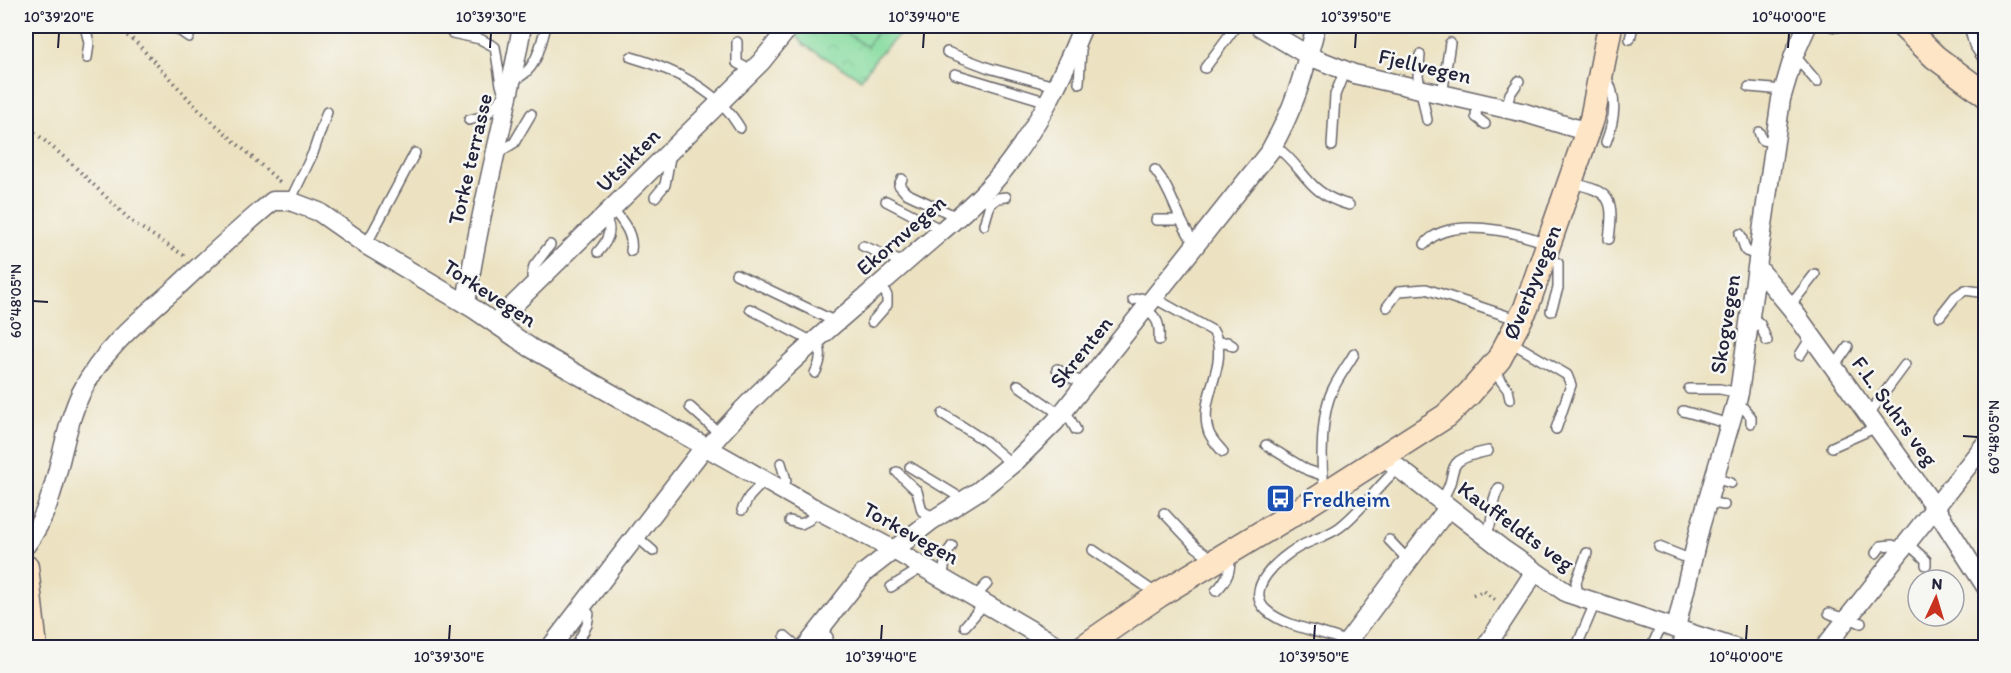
<svg xmlns="http://www.w3.org/2000/svg" width="2011" height="673" viewBox="0 0 2011 673" font-family="Itim,sans-serif">
<style>
.park{fill:url(#park-crowns);stroke:#547f6d;stroke-width:1.5}
.pitch{fill:#86dc9f;stroke:#547f6d;stroke-width:1.5}
.lines{fill:none;stroke-linecap:round;stroke-linejoin:round}
.lane-casing{stroke:#69656a;stroke-width:12}
.street-casing{stroke:#69656a;stroke-width:21}
.secondary-casing{stroke:#69656a;stroke-width:27}
.path{stroke:#69656a;stroke-width:4;stroke-dasharray:1.5 4.5;stroke-linecap:butt}
.lane{stroke:#fff;stroke-width:9}
.street{stroke:#fff;stroke-width:18}
.secondary{stroke:#fee5c5;stroke-width:24}
.ticks{fill:none;stroke:#22223b;stroke-width:2}
.labels{text-anchor:middle;dominant-baseline:central;stroke-width:5;stroke-linejoin:round;paint-order:stroke}
.street-label{font-size:22px;fill:#22223b;stroke:#f6f6f2}
.transit-label{font-size:22px;fill:#164399;stroke:#f6f6f2;text-anchor:start}
.neatline{fill:none;stroke:#22223b;stroke-width:2}
.ticks-label{font-size:15px;text-anchor:middle;fill:#22223b}
</style>
<defs>
<pattern id="park-crowns" width="20" height="18" patternUnits="userSpaceOnUse" patternTransform="scale(1.5)"><rect width="20" height="18" fill="#86dc9f"/><path d="M2 6a3 3 0 1 1 6 0M12 15a3 3 0 1 1 6 0" fill="none" stroke="#73bc8a"/></pattern>
</defs>
<rect width="100%" height="100%" fill="#f6f6f2"/>
<filter id="ink" filterUnits="userSpaceOnUse"><feTurbulence type="fractalNoise" baseFrequency=".0167" numOctaves="2"/><feDisplacementMap in="SourceGraphic" scale="12" xChannelSelector="R" yChannelSelector="G"/><feConvolveMatrix kernelMatrix="1 2 1 2 8 2 1 2 1" color-interpolation-filters="sRGB"/></filter>
<filter id="wash" filterUnits="userSpaceOnUse"><feTurbulence type="fractalNoise" baseFrequency=".008" numOctaves="4" result="noise"/><feDisplacementMap in="SourceGraphic" scale="24" xChannelSelector="R" yChannelSelector="G"/><feGaussianBlur stdDeviation="1.35" result="paint"/><feColorMatrix in="noise" values="0 0 0 0 0 0 0 0 0 0 0 0 0 0 0 0 0 1.4 0 .05"/><feComposite in="paint" operator="in"/></filter>
<g filter="url(#wash)">
<rect width="100%" height="100%" fill="#ece2c1"/>
<!-- park -->
<polygon class="park" points="799,26 909,26 879,54 861,79 804,45 794,33"/>
<!-- pitch -->
<polygon class="pitch" points="836,26 881,26 867,47"/>
</g>
<g filter="url(#ink)">
<g class="lines">
<defs>
<g id="lane">
<polyline points="85,26 89,43 87,58"/>
<polyline points="173,26 189,37"/>
<polyline points="1831,26 1838,27"/>
<polyline points="1969,26 1974,45 1986,63"/>
<polyline points="1977,26 1986,30"/>
<polyline points="452,33 480,39 495,47 501,85 505,95"/>
<polyline points="1630,39 1633,26"/>
<polyline points="737,42 737,63 752,71"/>
<polyline points="1074,48 1081,50 1079,83"/>
<polyline points="947,52 989,68 1058,87"/>
<polyline points="1420,55 1418,76 1427,120"/>
<polyline points="1794,55 1817,82"/>
<path d="M631,57C673,69 717,89 740,128"/>
<polyline points="1205,68 1236,26"/>
<polyline points="955,74 1048,102"/>
<path d="M1605,75C1618,97 1615,119 1606,142"/>
<path d="M513,80C536,72 540,48 546,26"/>
<polyline points="1749,87 1784,90"/>
<polyline points="1442,95 1450,43"/>
<polyline points="1477,103 1476,117 1485,124"/>
<polyline points="1506,109 1510,94 1519,81"/>
<polyline points="469,120 485,116 505,95"/>
<polyline points="1759,132 1762,140 1774,142"/>
<path d="M1274,145C1306,168 1304,192 1349,205"/>
<polyline points="1332,146 1335,95 1345,70"/>
<polyline points="496,154 514,143 531,114"/>
<path d="M1155,170C1174,193 1177,222 1196,245"/>
<polyline points="902,179 899,185 906,193 957,217"/>
<path d="M1572,183C1612,192 1614,199 1609,239"/>
<polyline points="981,194 990,204 984,225"/>
<polyline points="655,197 665,185 671,152"/>
<polyline points="290,201 313,153 327,112"/>
<polyline points="886,201 942,230"/>
<polyline points="990,204 998,198 1006,197"/>
<path d="M613,209C622,221 634,234 631,251"/>
<polyline points="1156,220 1179,220"/>
<polyline points="1740,234 1746,251 1760,256"/>
<path d="M1425,244C1448,215 1517,232 1546,243"/>
<polyline points="366,245 415,153"/>
<polyline points="863,246 904,263"/>
<path d="M598,252C607,242 614,229 604,218"/>
<polyline points="1546,257 1558,263 1558,288 1551,311"/>
<polyline points="736,274 836,322"/>
<polyline points="537,284 532,276 534,266 550,245"/>
<path d="M1154,298L1213,331C1232,363 1196,399 1209,433C1212,440 1218,446 1223,452"/>
<polyline points="1133,300 1141,298 1150,303"/>
<polyline points="1790,306 1815,274"/>
<polyline points="1387,307 1399,291 1426,289 1519,320"/>
<polyline points="750,309 813,342"/>
<path d="M1145,309C1158,318 1160,324 1159,340"/>
<polyline points="1750,315 1760,324 1767,341"/>
<polyline points="1940,316 1955,297 1965,290 1986,293"/>
<polyline points="872,322 887,305 887,296 881,283"/>
<polyline points="1511,342 1567,375 1571,385 1556,429"/>
<polyline points="1218,343 1227,342 1233,346"/>
<polyline points="1800,355 1812,336"/>
<polyline points="1834,367 1848,347"/>
<polyline points="1057,369 1071,378 1088,383"/>
<polyline points="1493,370 1508,390 1510,399"/>
<path d="M815,373C822,360 822,351 816,338"/>
<polyline points="1018,385 1061,415"/>
<polyline points="1689,389 1720,389 1739,393"/>
<polyline points="1737,400 1751,417 1751,423"/>
<polyline points="690,407 720,434"/>
<polyline points="1065,410 1076,430"/>
<polyline points="1683,411 1730,424"/>
<polyline points="943,414 985,441 1012,464"/>
<polyline points="1868,415 1905,365"/>
<polyline points="1266,445 1307,470 1322,475"/>
<polyline points="1832,447 1877,427"/>
<polyline points="781,463 786,480 783,490"/>
<polyline points="910,467 964,500"/>
<polyline points="897,472 917,491 922,511 935,518"/>
<polyline points="1714,478 1731,483"/>
<path d="M1325,491C1320,465 1321,415 1332,391C1338,378 1347,366 1354,354"/>
<path d="M1440,502C1464,470 1436,462 1488,451"/>
<polyline points="1707,502 1724,505"/>
<polyline points="742,510 749,497 765,480"/>
<polyline points="1164,513 1196,547 1214,560"/>
<polyline points="790,521 801,524 809,520 818,510"/>
<path d="M1484,535C1497,522 1488,504 1499,488"/>
<polyline points="636,536 653,551"/>
<polyline points="1389,540 1408,560"/>
<polyline points="1908,544 1926,560 1926,565"/>
<polyline points="1659,547 1692,560"/>
<polyline points="1093,550 1157,594"/>
<polyline points="1876,553 1881,546 1892,545 1904,549"/>
<polyline points="942,578 947,553 952,546"/>
<polyline points="891,587 923,567"/>
<path d="M1216,591C1227,580 1232,570 1229,554"/>
<polyline points="1578,596 1576,582 1587,553"/>
<polyline points="975,597 987,584"/>
<path d="M1829,613C1840,619 1850,617 1861,623"/>
<polyline points="965,626 985,603"/>
<polyline points="820,630 828,637 826,648"/>
<polyline points="785,636 799,648"/>
<path d="M1347,642C1322,630 1287,629 1266,610C1243,589 1280,557 1299,547C1311,540 1328,536 1340,527C1361,511 1378,486 1398,468"/>
<polyline points="1652,646 1662,624"/>
<polyline points="1676,647 1683,630"/>
<polyline points="575,648 587,625 589,614 582,606"/>
<polyline points="1576,648 1595,603"/>
</g>
<g id="street">
<polyline points="1259,26 1309,56 1354,74 1525,113 1588,132"/>
<polyline points="1758,268 1792,309 1936,509 1986,587"/>
<path d="M466,304C479,210 506,119 522,26"/>
<polyline points="495,323 761,62 790,26"/>
<path d="M708,448C770,374 845,316 916,253C946,227 978,202 1002,172C1038,127 1062,78 1083,26"/>
<polyline points="1383,456 1504,550 1567,593 1735,648"/>
<path d="M26,545C60,501 58,442 81,393C103,348 142,318 178,286C209,257 240,228 273,201H290L319,212L366,245L474,309L531,348L812,507L892,549L1061,648"/>
<polyline points="1676,628 1700,527 1739,393 1781,99 1794,55 1807,26"/>
<polyline points="550,648 705,446"/>
<path d="M805,648L864,573L931,521L980,490L1017,460L1055,422L1270,151C1296,105 1303,76 1316,26"/>
<polyline points="1343,648 1448,508"/>
<polyline points="1485,648 1534,573"/>
<polyline points="1824,648 1986,443"/>
</g>
<g id="secondary">
<polyline points="1903,26 1935,57 1986,95"/>
<polyline points="26,567 35,648"/>
<polyline points="1082,648 1159,595 1296,512 1446,416 1469,394 1499,359 1526,308 1592,119 1610,26"/>
</g>
</defs>
<!-- lane casing -->
<use href="#lane" class="lane-casing"/>
<!-- street casing -->
<use href="#street" class="street-casing"/>
<!-- secondary casing -->
<use href="#secondary" class="secondary-casing"/>
<!-- path -->
<g class="path">
<polyline points="112,26 135,41 197,108 281,183"/>
<polyline points="26,125 70,162 132,222 185,256"/>
<polyline points="1473,595 1484,591 1495,600"/>
</g>
<!-- lane -->
<use href="#lane" class="lane"/>
<!-- street -->
<use href="#street" class="street"/>
<!-- secondary -->
<use href="#secondary" class="secondary"/>
</g>
</g>
<!-- ticks -->
<path class="ticks" d="M58,48L59,33M490,48L491,33M923,48L924,33M1355,48L1356,33M1788,48L1789,33M33,301L48,302M1963,436L1978,437M449,640L450,625M881,640L882,625M1314,640L1315,625M1746,640L1747,625"/>
<!-- icons -->
<defs>
<symbol id="bus-square" viewBox="-11 -11 22 22"><rect x="-9" y="-9" width="18" height="18" rx="4" fill="#1a4fb4" stroke="#f6f6f2"/><path d="M-5-6H5V4H4V6H2V4H-2V6H-4V4H-5ZM-3.5-4V0h7V-4ZM-3.5 1.2v1.5H-2V1.2ZM2 1.2v1.5H3.5V1.2Z" fill="#fff"/></symbol>
</defs>
<g fill-rule="evenodd">
<use href="#bus-square" x="1264" y="482" width="33" height="33"/>
</g>
<g class="labels">
<!-- street labels -->
<g class="street-label">
<text transform="translate(1425 66) rotate(13)">Fjellvegen</text>
<text transform="translate(470 159) rotate(-77)">Torke terrasse</text>
<text transform="translate(628 160) rotate(-45)">Utsikten</text>
<text transform="translate(901 235) rotate(-41)">Ekornvegen</text>
<text transform="translate(1532 282) rotate(-68)">Øverbyvegen</text>
<text transform="translate(490 293) rotate(33)">Torkevegen</text>
<text transform="translate(1725 324) rotate(-81)">Skogvegen</text>
<text transform="translate(1081 352) rotate(-51)">Skrenten</text>
<text transform="translate(1895 411) rotate(54)">F.L. Suhrs veg</text>
<text transform="translate(1516 526) rotate(36)">Kauffeldts veg</text>
<text transform="translate(911 533) rotate(29)">Torkevegen</text>
</g>
<!-- transit labels -->
<g class="transit-label">
<text x="1302" y="499">Fredheim</text>
</g>
</g>
<!-- margin -->
<rect width="2011" height="673" fill="none" stroke="#f6f6f2" stroke-width="66"/>
<!-- north arrow -->
<g transform="translate(1936 598) rotate(4)"><circle r="28" fill="#f6f6f2" stroke="#a1a1a9" stroke-width="1.5"/>
<path d="M0-4.5L10 22L0 15L-10 22Z" fill="#c8321e"/>
<text y="-9" font-size="16" font-weight="bold" text-anchor="middle" fill="#22223b">N</text>
</g>
<rect x="33" y="33" width="1945" height="607" class="neatline"/>
<g class="ticks-label">
<text x="59" y="22">10°39'20"E</text>
<text x="491" y="22">10°39'30"E</text>
<text x="924" y="22">10°39'40"E</text>
<text x="1356" y="22">10°39'50"E</text>
<text x="1789" y="22">10°40'00"E</text>
<text transform="translate(16 301) rotate(-90)" y="5">60°48'05"N</text>
<text transform="translate(1994 437) rotate(-90)" y="5">60°48'05"N</text>
<text x="449" y="662">10°39'30"E</text>
<text x="881" y="662">10°39'40"E</text>
<text x="1314" y="662">10°39'50"E</text>
<text x="1746" y="662">10°40'00"E</text>
</g>
</svg>
